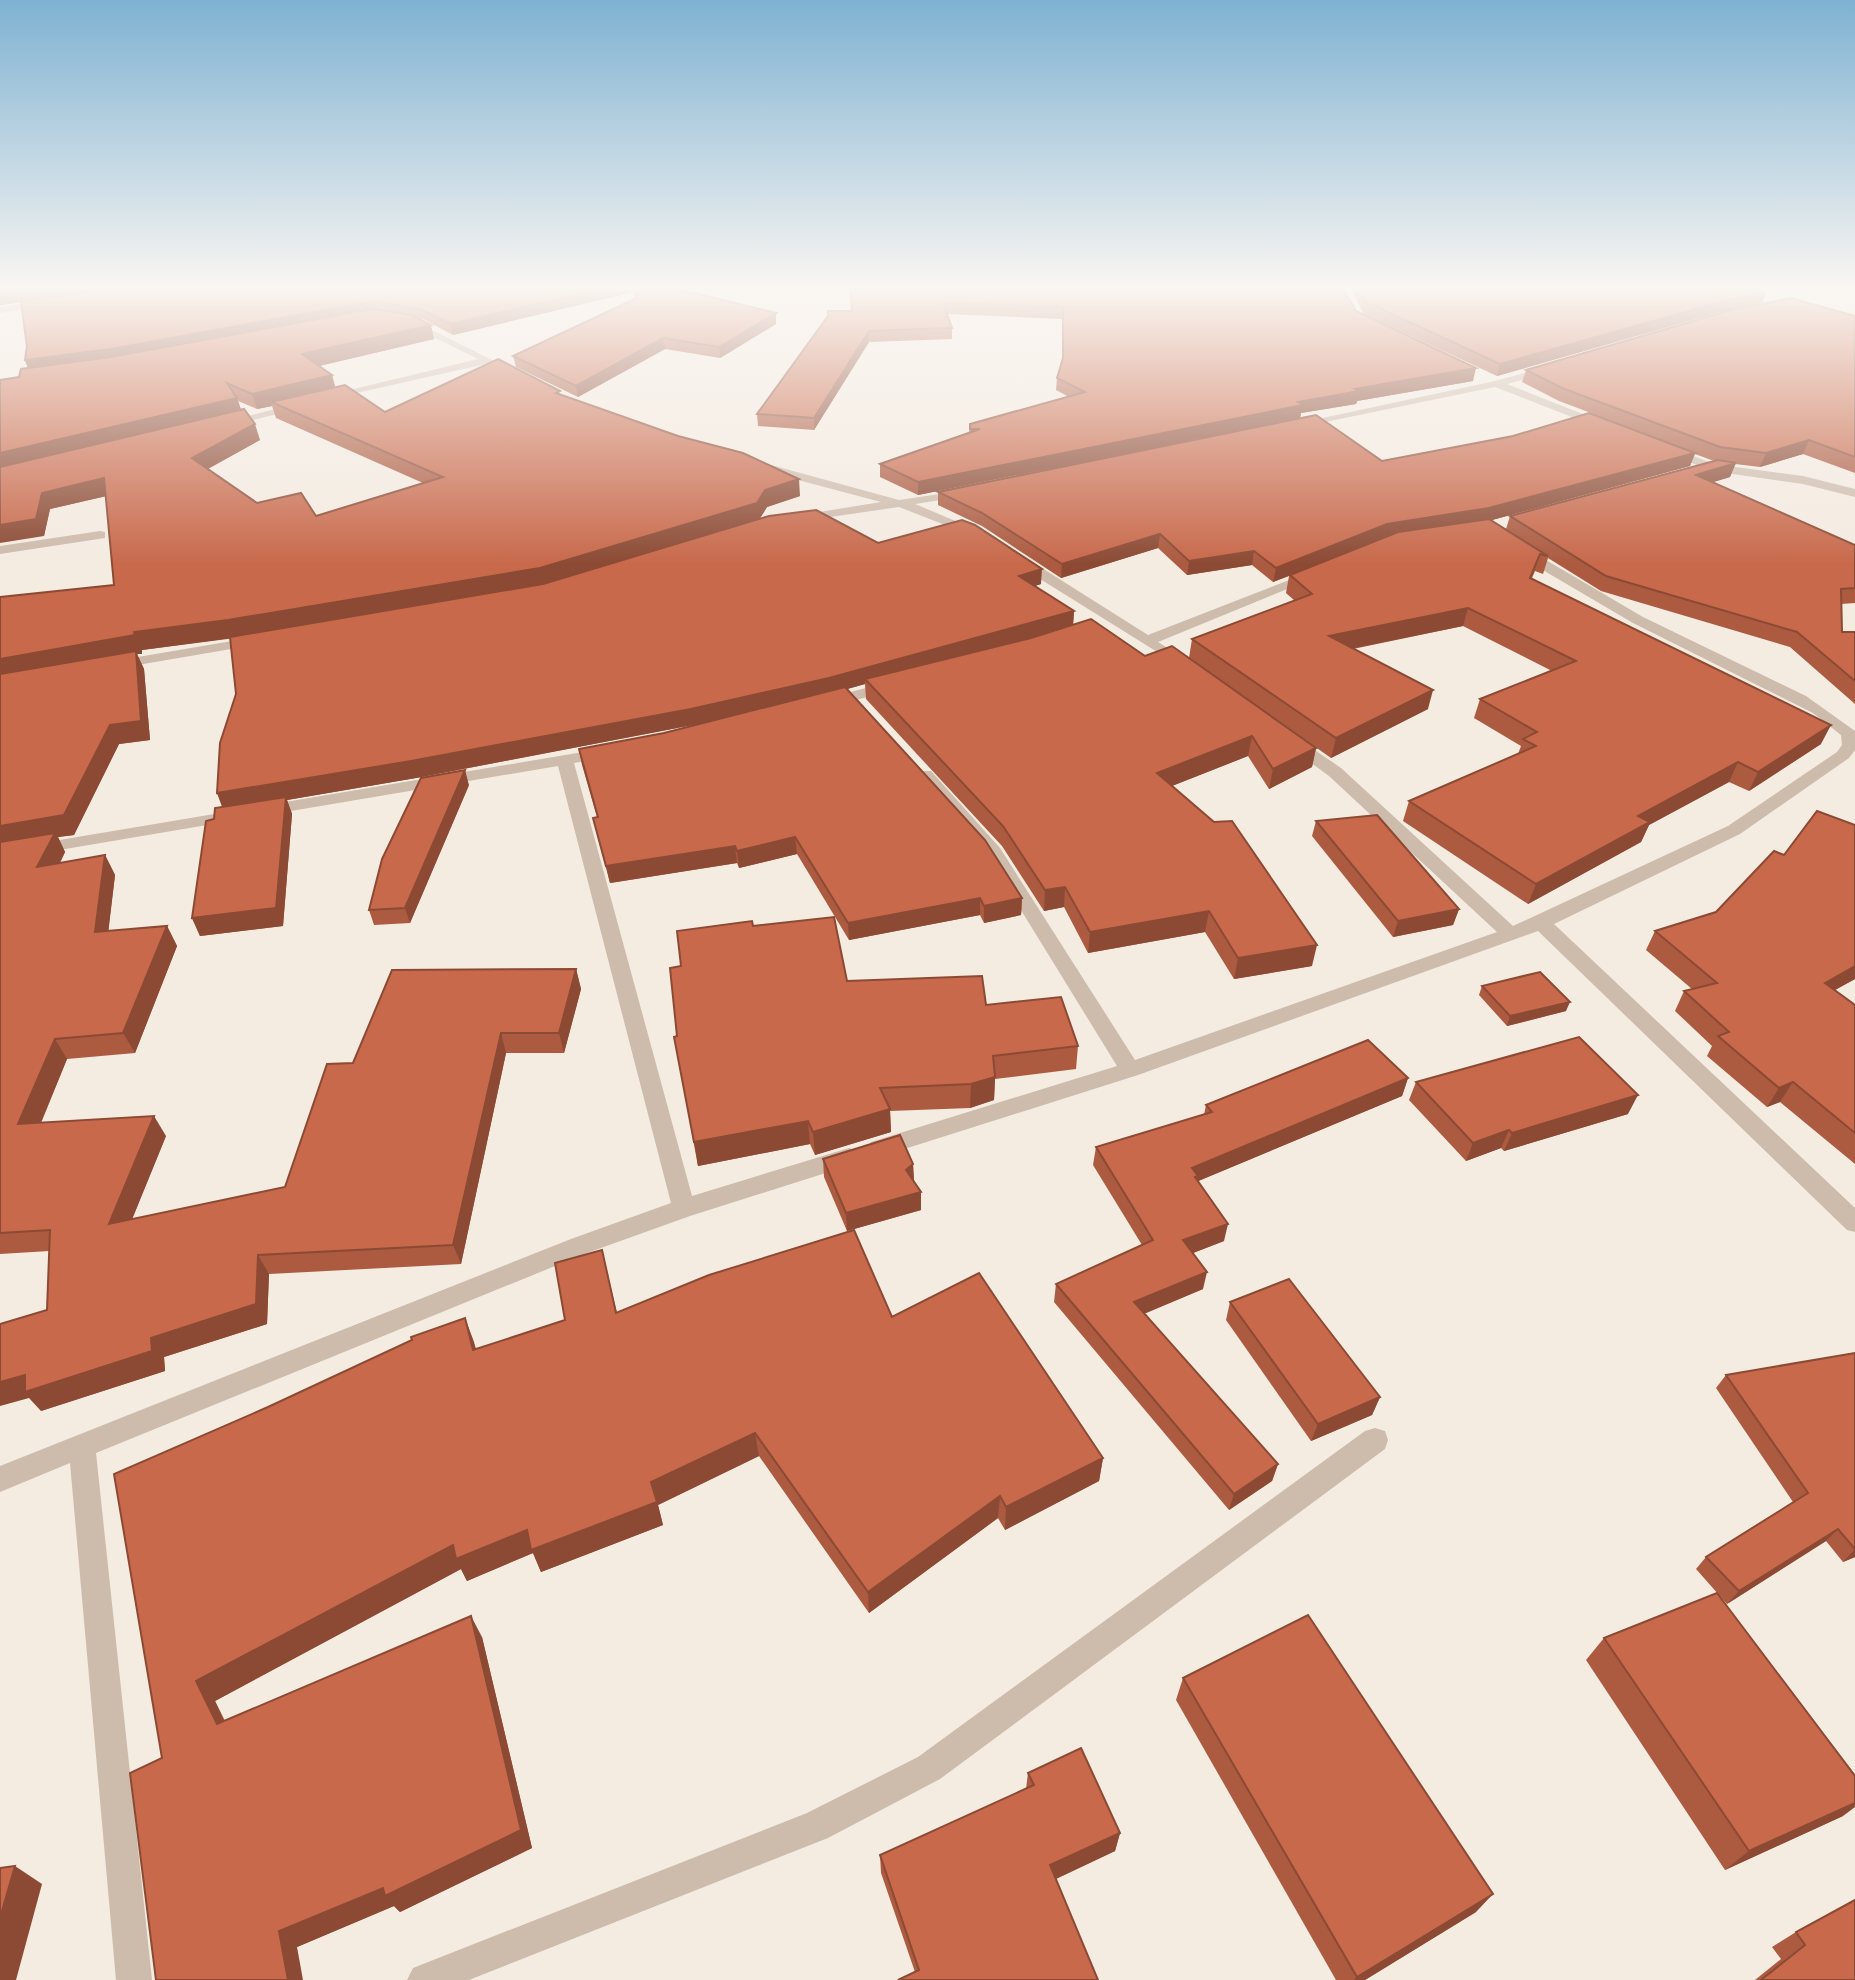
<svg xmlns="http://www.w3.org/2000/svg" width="1855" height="1980" viewBox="0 0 1855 1980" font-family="'Noto Sans',sans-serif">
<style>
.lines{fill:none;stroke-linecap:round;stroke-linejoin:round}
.minor{fill:#cdbbac;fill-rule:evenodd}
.wall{fill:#ac5a40;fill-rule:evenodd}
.shaded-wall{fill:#8c4a34}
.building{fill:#c8694b;stroke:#8c4a34;stroke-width:2}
</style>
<rect width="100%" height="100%" fill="#f4ebe1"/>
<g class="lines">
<!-- minor -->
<g class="minor">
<polygon points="48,300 51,305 0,313 0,307"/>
<polygon points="410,319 522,375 513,377 486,364 325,400 325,396 478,359 407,324"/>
<polygon points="1550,366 1555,369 1554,371 1507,384 1608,424 1608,428 1600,428 1495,387 1296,428 1290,425 1495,381"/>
<polygon points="298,403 302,404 302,408 224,427 218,424"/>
<polygon points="1668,446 1714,464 1803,476 1855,489 1855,497 1803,484 1712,471 1664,452 1664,448"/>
<polygon points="760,462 899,500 967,490 967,496 915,504 984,533 973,536 899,507 796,522 795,519 801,515 881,502 756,469 756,463"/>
<polygon points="100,531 105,532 105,538 0,554 0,546"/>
<polygon points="1517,549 1527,549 1643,617 1806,696 1855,731 1855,750 1849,758 1740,834 1554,924 1855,1208 1855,1232 1847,1230 1538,931 1138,1075 879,1157 871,1154 868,1148 871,1142 1117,1066 987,855 919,779 917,775 919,771 931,771 1000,848 1135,1060 1497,932 1329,776 1288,746 1288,740 1300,740 1341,768 1513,926 1728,826 1837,752 1842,745 1841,735 1813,713 1633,623 1517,555"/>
<polygon points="1016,558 1026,558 1148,635 1307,573 1319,576 1158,642 1188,661 1188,667 1183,668 1016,564"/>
<polygon points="256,637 261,638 261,644 114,669 107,665 114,661"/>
<polygon points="892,681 900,686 897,689 830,707 822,702 824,699"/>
<polygon points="607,748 613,750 613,756 574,763 692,1196 849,1148 857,1151 860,1157 857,1163 690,1216 587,1253 96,1453 152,1980 116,1980 70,1463 0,1492 0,1466 571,1239 671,1203 558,766 0,860 0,850"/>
<polygon points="1375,1428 1385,1431 1388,1440 1385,1449 940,1779 828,1838 469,1980 407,1980 413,1968 807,1813 918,1757 1365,1431"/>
</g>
</g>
<!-- wall -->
<g class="wall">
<path d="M0,287H670L776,324L720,358L665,349L578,397L516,367L513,356L635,299L633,292L453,335L423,319L419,318L434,339L319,366L332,375L335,387L385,412L560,394L800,496L767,507L759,520L878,543L1041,584L1035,586L1074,611L1073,624L1145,656L1316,748L1312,767L1269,789L1248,756L1172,786L1312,966L1234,979L1205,932L1088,953L1064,907L1044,911L1002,846L866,699L865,684L847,689L1022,898L1021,915L984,923L980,915L849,940L797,854L739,868L737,863L610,883L593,818L597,817L582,765L579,749L664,733L703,723L416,778L287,800L292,814L283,926L200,936L192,918L214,819L222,807L217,793L236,694L231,638L142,650V654H137L144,669L150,740L119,744L74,835L58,837L65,852L60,863L105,855L115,875L108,931L167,926L177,946L135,1053L67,1059L41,1123L166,1136L132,1219L285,1187L353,1063L576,969L581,989L564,1053H506L461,1264L269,1274L267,1324L164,1357L165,1371L41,1411L47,1310L49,1251L0,1254V597L114,585L106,496L50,509L44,536L19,377L28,368L25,360L27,346L21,302L0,305ZM238,401L257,409L272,406L276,418L423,483L316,516L257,503L208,469L260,440L241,409Z"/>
<polygon points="850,287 1356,311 1473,381 1357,401 1356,404 1301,413 1300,418 918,495 880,477 880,464 969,433 970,424 1069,397 1056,390 1057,378 1062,360 1062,319 947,314 952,328 952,339 869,342 814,430 758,426 757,414 852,311"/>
<polygon points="1350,287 1749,287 1766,292 1762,303 1720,312 1497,376 1364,314"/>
<path d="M1855,316V473L1803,454L1760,467L1735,464L1730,477L1713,482L1855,545V603L1841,604L1842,632H1855V704L1790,647L1601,591L1548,558L1543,574L1535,571L1532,578L1821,744L1749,791L1729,782L1649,825L1641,842L1528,904L1403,821L1409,801L1518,754L1521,746L1474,718L1480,699L1552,671L1463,626L1353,649L1428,709L1331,758L1189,658L1192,639L1295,601L1286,593L1289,576L1273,582L1252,565L1187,575L1158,548L1061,578L982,526L938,505V492L1382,461L1513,436L1599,416L1559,401L1522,382L1526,370ZM1695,454L1714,461L1510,516L1506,529L1492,520L1690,466Z"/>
<polygon points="469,785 410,923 374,925 369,910"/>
<polygon points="1316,821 1459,909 1453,925 1393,937 1312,836"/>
<polygon points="1855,825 1855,979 1835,990 1855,1005 1855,1164 1780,1102 1767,1107 1707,1056 1712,1046 1675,1011 1684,991 1692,989 1646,950 1655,931 1716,912 1784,855"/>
<polygon points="753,926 847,981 986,1005 1078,1046 1076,1069 995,1079 994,1100 970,1108 890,1111 891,1132 815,1155 810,1144 698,1166 674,1037 677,1036 681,966"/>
<polygon points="1482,986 1566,1011 1507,1026 1479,995"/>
<polygon points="1408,1078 1402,1096 1198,1181 1224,1241 1193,1253 1203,1289 1144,1314 1278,1464 1272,1481 1229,1510 1054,1302 1056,1284 1142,1245 1093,1165 1096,1147 1204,1115 1206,1105"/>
<polygon points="1416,1082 1628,1114 1504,1151 1501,1148 1466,1161 1409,1100"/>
<polygon points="823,1159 913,1164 914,1182 921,1210 847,1231 824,1177"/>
<polygon points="602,1250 617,1313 892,1317 1103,1458 1099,1481 1005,1530 998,1518 869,1613 759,1456 658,1505 663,1525 541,1572 533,1553 467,1581 461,1569 215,1701 225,1721 482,1637 532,1848 400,1912 394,1906 297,1947 162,1758 268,1407 465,1318 476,1349 565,1320"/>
<polygon points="1230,1302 1380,1397 1372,1415 1311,1441 1226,1320"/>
<polygon points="1855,1353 1855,1557 1843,1562 1826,1541 1727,1604 1696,1569 1706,1557 1793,1502 1716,1388 1726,1375"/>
<polygon points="1604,1638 1843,1816 1725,1870 1586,1660"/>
<polygon points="1183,1678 1476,1912 1365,1980 1336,1980 1176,1700"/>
<polygon points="1028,1773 1120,1833 1115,1851 1056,1879 915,1972 881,1873 880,1855 1026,1789"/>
<polygon points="1796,1932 1855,1980 1755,1980 1781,1959 1772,1947"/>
</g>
<!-- shaded-wall -->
<g class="shaded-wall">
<polygon points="53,287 129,287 0,305 0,294"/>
<polygon points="610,287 632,287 633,292 453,335 450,324"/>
<polygon points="1766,292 1762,303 1720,312 1497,376 1500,364 1724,301"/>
<polygon points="374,301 376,311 29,371 25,360"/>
<polygon points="776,313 776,324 720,358 719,347"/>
<polygon points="431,325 434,339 306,369 302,354"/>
<polygon points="869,331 869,342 814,430 814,418"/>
<polygon points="663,338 665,349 578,397 576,386"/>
<polygon points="1476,368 1473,381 1357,401 1356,404 1301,413 1300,418 918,495 918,482 1355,389"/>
<polygon points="332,375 336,390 271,402 272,406 257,409 252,394"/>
<polygon points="237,398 242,413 0,471 0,453"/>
<polygon points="255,424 260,440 198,474 192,458"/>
<polygon points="1809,440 1803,454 1760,467 1766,453"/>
<polygon points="1695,453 1690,466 1485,522 1384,538 1273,582 1276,568 1387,524"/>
<polygon points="1736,463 1730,477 1691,489 1696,475"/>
<polygon points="104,478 111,495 50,509 44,536 0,543 0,525 42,493"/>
<polygon points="799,479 800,496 767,507 759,520 543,585 235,638 142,650 142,654 137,654 144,669 150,740 119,744 74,835 58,837 65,852 48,887 0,847 0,659 134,632 765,490"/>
<polygon points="1160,534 1158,548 1061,578 1062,564"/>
<polygon points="1254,551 1252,565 1187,575 1189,561"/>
<polygon points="1042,569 1041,584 1018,591 1019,576"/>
<polygon points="1468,608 1463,626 1325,654 1329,636"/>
<polygon points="1074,611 1073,627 869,683 865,679 865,684 830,694 693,725 416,778 287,800 292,814 283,926 200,936 192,918 224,810 217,793"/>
<polygon points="1433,690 1428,709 1331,758 1336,738"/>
<polygon points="1831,725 1821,744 1749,791 1758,772"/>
<polygon points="1252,736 1248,756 1154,793 1157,773"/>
<polygon points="1316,748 1312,767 1269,789 1273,769"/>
<polygon points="1738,762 1729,782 1649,825 1641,842 1528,904 1536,884 1638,816"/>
<polygon points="465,770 469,785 410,923 405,908"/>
<polygon points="795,837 797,854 739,868 737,851"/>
<polygon points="735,846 737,863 610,883 606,866"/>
<polygon points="105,855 115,875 106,952 95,932"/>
<polygon points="1065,887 1064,907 1044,911 1045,890"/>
<polygon points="980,898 980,915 849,940 848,923"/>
<polygon points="1022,898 1021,915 984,923 984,906"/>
<polygon points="1459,909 1453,925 1393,937 1398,921"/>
<polygon points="1209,911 1205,932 1088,953 1090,932"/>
<polygon points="167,926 177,946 135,1053 123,1033"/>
<polygon points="1317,945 1312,966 1234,979 1238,958"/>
<polygon points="1855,966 1855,979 1813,1002 1825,983"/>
<polygon points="576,969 581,989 564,1053 559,1033"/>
<polygon points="1570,1002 1566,1011 1507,1026 1510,1016"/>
<polygon points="501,1033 506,1053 461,1264 453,1245"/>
<polygon points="55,1039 67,1059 32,1144 18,1124"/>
<polygon points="995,1077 994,1100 970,1108 971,1084"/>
<polygon points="1408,1078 1402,1096 1196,1182 1192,1168"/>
<polygon points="1793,1082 1780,1102 1767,1107 1779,1088"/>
<polygon points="1638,1095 1628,1114 1504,1151 1512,1133"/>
<polygon points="890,1109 891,1132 815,1155 813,1132"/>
<polygon points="154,1116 166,1136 122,1244 109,1224"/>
<polygon points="808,1121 810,1144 698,1166 694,1142"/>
<polygon points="1509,1130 1501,1148 1466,1161 1473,1143"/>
<polygon points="913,1164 914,1182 906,1170"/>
<polygon points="921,1192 921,1210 847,1231 846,1213"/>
<polygon points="1228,1224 1224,1241 1180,1258 1183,1240"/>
<polygon points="258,1255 269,1274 267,1324 164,1357 165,1371 41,1411 29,1398 0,1406 0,1382 151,1338"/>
<polygon points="1207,1272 1203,1289 1131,1319 1134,1302"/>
<polygon points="465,1318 474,1342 482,1374 473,1350"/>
<polygon points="1380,1397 1372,1415 1311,1441 1318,1424"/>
<polygon points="755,1433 759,1456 658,1505 663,1525 541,1572 533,1553 467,1581 461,1569 215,1701 235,1744 217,1724 196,1681 453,1545 527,1530 651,1482"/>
<polygon points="1103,1458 1099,1481 1005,1530 1006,1507"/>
<polygon points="1278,1464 1272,1481 1229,1510 1234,1494"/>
<polygon points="1000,1496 998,1518 869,1613 868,1592"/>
<polygon points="1838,1529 1826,1541 1727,1604 1739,1591"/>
<polygon points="1855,1549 1855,1557 1843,1562"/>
<polygon points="471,1616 482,1637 532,1848 400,1912 394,1906 297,1947 303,1980 288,1980 279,1931 383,1888"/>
<polygon points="1855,1803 1855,1807 1843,1816 1725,1870 1749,1851"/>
<polygon points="1120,1833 1115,1851 1047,1883 1050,1865"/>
<polygon points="15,1866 42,1884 16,1980 0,1980 0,1918"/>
<polygon points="1493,1894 1476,1912 1365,1980 1354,1980 1357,1977"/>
</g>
<!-- building -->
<g class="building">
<polygon points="0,287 53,287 0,294"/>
<polygon points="124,287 610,287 450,324 420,309 374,301 111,349 25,360 27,346 21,302"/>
<polygon points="633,287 670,287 776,313 719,347 663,338 576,386 513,356 637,298"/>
<polygon points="850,287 1342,287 1356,311 1476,368 1355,389 1359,391 1298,402 1303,405 918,482 880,464 980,429 970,429 970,424 1085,392 1057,378 1063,358 1063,307 943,303 952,328 869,331 814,418 757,414 828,316 828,311 852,311"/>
<polygon points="1358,287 1749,287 1766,292 1724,301 1500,364 1366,302"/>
<polygon points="1791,298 1855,316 1855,457 1809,440 1766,453 1720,447 1562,388 1526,370 1731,310"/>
<polygon points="373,309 412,315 431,325 302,354 332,375 252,394 227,383 237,398 0,453 0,380 19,377 21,369 111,357"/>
<polygon points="498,359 560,391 556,393 678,436 743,453 799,479 765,490 757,503 540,568 228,620 134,632 135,635 0,659 0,597 114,585 104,478 42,493 36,519 0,525 0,467 244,409 255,424 192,458 257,503 301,493 316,516 443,477 271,402 345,385 385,412"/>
<polygon points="1589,413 1695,453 1489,508 1387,524 1276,568 1254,551 1189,561 1160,534 1062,564 982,513 938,492 1316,415 1382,461 1513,436"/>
<polygon points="1718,460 1736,463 1696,475 1855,545 1855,588 1841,589 1842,632 1855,632 1855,681 1797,632 1606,576 1510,516"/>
<polygon points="816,510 878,543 962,520 975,525 1042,569 1019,576 1074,611 829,678 691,709 411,761 217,793 220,743 236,694 230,637 543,584 769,516"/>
<polygon points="1489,519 1548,556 1540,554 1530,578 1831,725 1758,772 1738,762 1638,816 1650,822 1536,884 1409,801 1536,746 1523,739 1537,732 1480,699 1576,661 1468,608 1329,636 1433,690 1336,738 1192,639 1312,594 1290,575 1398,532"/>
<polygon points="1091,619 1145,656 1172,646 1316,748 1273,769 1252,736 1157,773 1214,822 1232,821 1317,945 1238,958 1209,911 1090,932 1065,887 1045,890 1003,826 865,679 1031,638"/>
<polygon points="136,651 141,721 110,725 64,815 0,826 0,674"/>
<polygon points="845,687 985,840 1022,898 984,906 980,898 848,923 795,837 737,851 735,846 606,866 593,818 598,817 579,749 664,733"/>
<polygon points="465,770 405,908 369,910 382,859 421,778"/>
<polygon points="286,797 276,908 192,918 206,821 214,819 215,808"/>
<polygon points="1817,811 1855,825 1855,966 1825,983 1855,1005 1855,1133 1793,1082 1779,1088 1718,1036 1729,1032 1684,991 1717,983 1655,931 1716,912 1774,851 1784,855"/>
<polygon points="1377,815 1459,909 1398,921 1316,821"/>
<polygon points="55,833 37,867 105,855 95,932 167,926 123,1033 55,1039 18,1124 154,1116 109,1224 285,1187 327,1064 353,1063 392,970 576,969 559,1033 501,1033 453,1245 258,1255 256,1304 151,1338 152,1351 25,1392 25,1375 0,1382 0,1324 47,1310 50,1230 0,1233 0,842"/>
<polygon points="834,917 847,981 982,976 986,1005 1061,997 1078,1046 993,1056 995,1077 971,1084 880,1088 890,1109 813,1132 808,1121 694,1142 674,1037 677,1036 670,968 681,966 677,931 752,921 753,926"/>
<polygon points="1540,972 1570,1002 1510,1016 1482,986"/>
<polygon points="1579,1037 1638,1095 1512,1133 1509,1130 1473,1143 1416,1082"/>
<polygon points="1368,1040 1408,1078 1192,1168 1198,1176 1195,1177 1228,1224 1183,1240 1207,1272 1134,1302 1278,1464 1234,1494 1056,1284 1153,1240 1096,1147 1212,1112 1206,1105"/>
<polygon points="900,1135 913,1164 906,1170 921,1192 846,1213 823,1159"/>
<polygon points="854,1230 892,1317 979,1273 1103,1458 1006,1507 1000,1496 868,1592 755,1433 651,1482 657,1502 531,1550 527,1530 456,1559 453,1545 196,1681 217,1724 471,1616 521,1830 385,1896 383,1888 279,1931 288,1980 156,1980 130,1773 162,1758 114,1474 268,1407 412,1340 411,1337 465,1318 473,1350 565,1320 555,1263 602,1250 616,1313 709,1275"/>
<polygon points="1289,1279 1380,1397 1318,1424 1230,1302"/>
<polygon points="1855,1353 1855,1549 1838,1529 1739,1591 1706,1557 1808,1493 1726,1375"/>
<polygon points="1717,1593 1855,1776 1855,1803 1749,1851 1604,1638"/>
<polygon points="1308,1615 1493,1894 1357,1977 1183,1678"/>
<polygon points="1081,1748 1120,1833 1050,1865 1098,1980 898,1980 919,1970 880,1855 1034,1785 1028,1773"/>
<polygon points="15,1866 0,1918 0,1868"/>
<polygon points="1855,1900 1855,1980 1761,1980 1805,1945 1796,1932"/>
</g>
<!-- sky -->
<linearGradient id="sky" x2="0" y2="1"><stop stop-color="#7eb2d2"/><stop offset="0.51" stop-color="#faf6f2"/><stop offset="1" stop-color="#faf6f2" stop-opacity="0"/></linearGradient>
<rect width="1855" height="564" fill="url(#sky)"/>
</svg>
